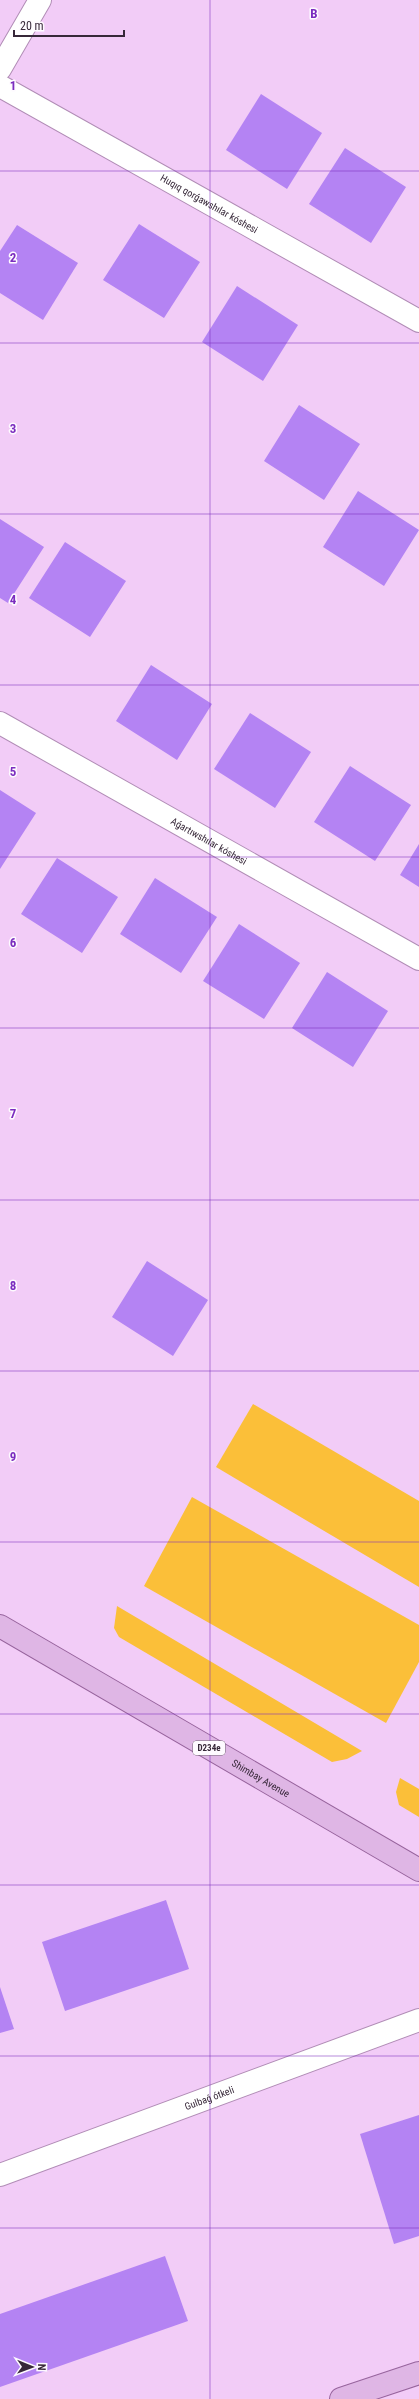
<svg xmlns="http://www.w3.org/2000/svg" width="419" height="2399" viewBox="0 0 419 2399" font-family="'Roboto Condensed',sans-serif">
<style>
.green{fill:#fbbf39}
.building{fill:#b483f3}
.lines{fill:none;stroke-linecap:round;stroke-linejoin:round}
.minor-casing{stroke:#b18db6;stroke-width:24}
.major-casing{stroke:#97649d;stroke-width:24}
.minor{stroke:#fff;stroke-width:22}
.major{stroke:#dfb6e5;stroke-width:22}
.grid{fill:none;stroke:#7b2cbf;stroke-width:1;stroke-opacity:0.55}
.labels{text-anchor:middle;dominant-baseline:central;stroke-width:3;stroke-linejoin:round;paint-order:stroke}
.shield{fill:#fefaff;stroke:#736774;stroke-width:1}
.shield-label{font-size:9px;font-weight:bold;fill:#372839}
.street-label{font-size:10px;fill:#372839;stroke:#fefaff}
.grid-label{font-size:13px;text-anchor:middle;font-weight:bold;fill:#7b2cbf;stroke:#fefaff;stroke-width:3;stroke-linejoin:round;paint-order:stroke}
</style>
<rect width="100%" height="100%" fill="#f2ccf7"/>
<!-- green -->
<g class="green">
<polygon points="253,1404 419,1501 419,1587 216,1467"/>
<polygon points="192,1497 419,1625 419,1662 386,1723 144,1586"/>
<polygon points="117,1606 362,1751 347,1759 332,1762 119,1637 114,1628"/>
<polygon points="400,1778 419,1789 419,1817 399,1805 396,1792"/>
</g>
<!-- building -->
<g class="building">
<polygon points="261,94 322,133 287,189 226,150"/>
<polygon points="345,148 406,187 371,243 309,204"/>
<polygon points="139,224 200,262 164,318 103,280"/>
<polygon points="17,225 78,263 43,320 0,293 0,251"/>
<polygon points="237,286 298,325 263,381 202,342"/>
<polygon points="299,405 360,444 324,500 264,461"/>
<polygon points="358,491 419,530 384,586 323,547"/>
<polygon points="0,519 44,547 8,603 0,598"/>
<polygon points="65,542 126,581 90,637 29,598"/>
<polygon points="151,665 212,704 177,760 116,721"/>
<polygon points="250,713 311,752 275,808 214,769"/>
<polygon points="350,766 411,805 375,861 314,822"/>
<polygon points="0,790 36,813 0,869"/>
<polygon points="419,844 419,887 400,875"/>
<polygon points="57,858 118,897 82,953 21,914"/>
<polygon points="155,878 217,917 181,973 120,934"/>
<polygon points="239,924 300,963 264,1019 203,981"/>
<polygon points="327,972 388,1011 353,1067 292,1028"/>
<polygon points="147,1261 208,1300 173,1356 112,1317"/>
<polygon points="166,1900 189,1969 65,2011 42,1942"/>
<polygon points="0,1987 14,2029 0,2033"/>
<polygon points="419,2115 419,2236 394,2244 360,2134"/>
<polygon points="165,2256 188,2321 0,2387 0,2314"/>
</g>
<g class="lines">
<defs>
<g id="minor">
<polyline points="0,69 40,0"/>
<path id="s1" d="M0,86L419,321"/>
<path id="s2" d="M0,723L419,959"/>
<path id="s3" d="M0,2175L419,2020"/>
</g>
<g id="major">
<path id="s4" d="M0,1626L419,1870"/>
<polyline points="341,2399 419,2373"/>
</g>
</defs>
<!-- minor casing -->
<use href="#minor" class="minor-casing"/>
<!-- major casing -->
<use href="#major" class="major-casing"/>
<!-- minor -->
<use href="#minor" class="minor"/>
<!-- major -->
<use href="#major" class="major"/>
</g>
<!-- grid -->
<path class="grid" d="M210,0V2399M0,171H419M0,343H419M0,514H419M0,685H419M0,857H419M0,1028H419M0,1200H419M0,1371H419M0,1542H419M0,1714H419M0,1885H419M0,2056H419M0,2228H419"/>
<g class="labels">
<!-- shield labels -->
<rect class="shield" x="193" y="1741" width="32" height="14" rx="3"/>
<g class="shield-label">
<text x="209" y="1748">D234e</text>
</g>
<!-- street labels -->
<g class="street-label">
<text stroke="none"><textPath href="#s1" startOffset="240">Huqıq qorǵawshılar kóshesi</textPath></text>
<text stroke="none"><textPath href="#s2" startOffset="240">Aǵartıwshılar kóshesi</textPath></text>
<text stroke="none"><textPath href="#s4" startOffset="302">Shimbay Avenue</textPath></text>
<text stroke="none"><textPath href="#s3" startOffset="223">Gulbaǵ ótkeli</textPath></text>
</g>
</g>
<g class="grid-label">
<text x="314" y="18">B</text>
<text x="13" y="90">1</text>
<text x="13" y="262">2</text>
<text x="13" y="433">3</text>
<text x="13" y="604">4</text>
<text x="13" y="776">5</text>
<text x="13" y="947">6</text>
<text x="13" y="1118">7</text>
<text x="13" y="1290">8</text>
<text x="13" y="1461">9</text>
</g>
<!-- north arrow -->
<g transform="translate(32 2367) rotate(91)" stroke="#fefaff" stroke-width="3" paint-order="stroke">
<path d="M0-3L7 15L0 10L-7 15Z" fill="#372839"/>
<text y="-6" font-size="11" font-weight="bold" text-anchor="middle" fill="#372839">N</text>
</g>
<!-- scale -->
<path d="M14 30v6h110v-6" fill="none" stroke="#372839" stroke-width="2"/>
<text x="20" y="30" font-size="12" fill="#372839" stroke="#fefaff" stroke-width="3" paint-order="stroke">20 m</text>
</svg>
